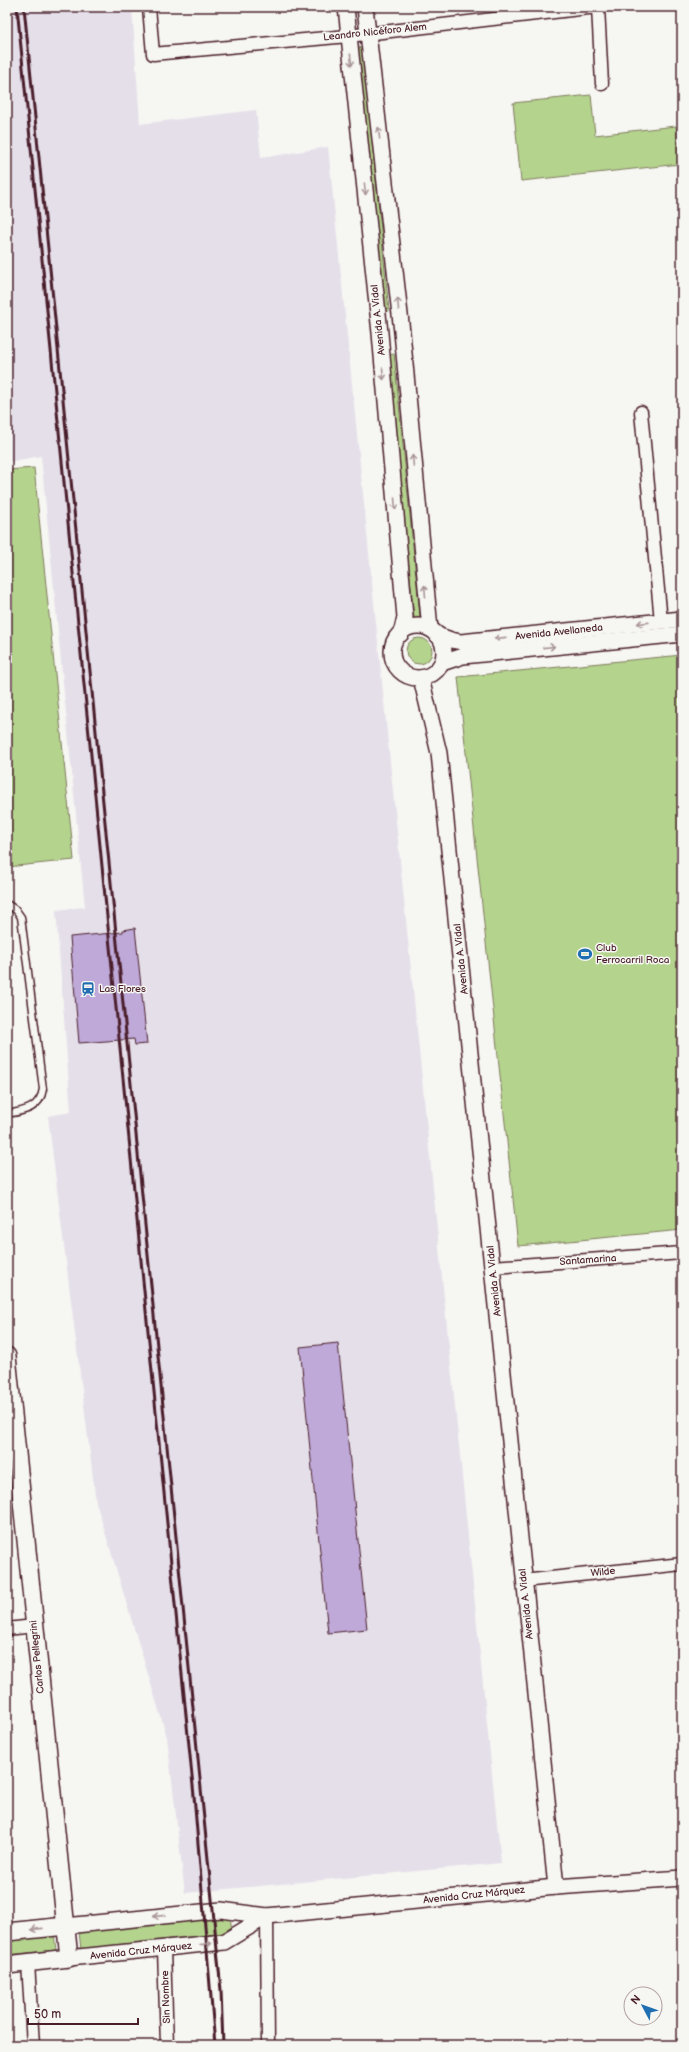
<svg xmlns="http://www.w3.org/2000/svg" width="689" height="2052" viewBox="0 0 689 2052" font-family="'Balsamiq Sans',sans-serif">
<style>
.built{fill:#e5dfea}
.green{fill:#b4d48e;stroke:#7f7a5c}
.building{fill:#bea9d8;stroke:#4a1f2b}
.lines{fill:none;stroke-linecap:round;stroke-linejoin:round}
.service-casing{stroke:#4a1f2b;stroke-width:9}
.minor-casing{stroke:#4a1f2b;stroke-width:15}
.tertiary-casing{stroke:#4a1f2b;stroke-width:18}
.secondary-casing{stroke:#4a1f2b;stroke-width:20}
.service{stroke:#f6f6f2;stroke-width:6}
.minor{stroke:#f6f6f2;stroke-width:12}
.tertiary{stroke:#f6f6f2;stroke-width:15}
.secondary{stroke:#f6f6f2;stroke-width:17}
.rail{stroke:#4a1f2b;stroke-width:3}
.oneway{stroke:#a99598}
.labels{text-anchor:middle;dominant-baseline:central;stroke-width:3;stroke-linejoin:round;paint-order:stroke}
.street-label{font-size:10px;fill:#4a1f2b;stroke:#f6f6f2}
.poi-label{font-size:10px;fill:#4a1f2b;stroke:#f6f6f2;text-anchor:start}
</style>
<rect width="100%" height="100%" fill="#f6f6f2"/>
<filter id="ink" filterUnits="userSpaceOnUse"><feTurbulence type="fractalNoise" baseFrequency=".025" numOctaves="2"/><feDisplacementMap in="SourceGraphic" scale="8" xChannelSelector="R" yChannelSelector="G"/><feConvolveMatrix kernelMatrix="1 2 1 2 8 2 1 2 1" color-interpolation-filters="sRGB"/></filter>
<g filter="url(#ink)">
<!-- built -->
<polygon class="built" points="7,7 132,7 140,124 256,110 261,158 328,147 501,1863 185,1893 167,1737 96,1502 48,1116 71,1112 56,910 85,907 41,456 7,462 7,164 10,163 7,121"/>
<!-- green -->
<g class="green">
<polygon points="357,48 363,48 389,311 383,312"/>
<polygon points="591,95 595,135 676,126 680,164 521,181 513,103"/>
<polygon points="394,354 420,617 414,618 388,355"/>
<polygon points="34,468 74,860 7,867 7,470"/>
<circle cx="419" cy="651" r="13"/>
<polygon points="682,655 682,1230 518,1246 458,677"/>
<polygon points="230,1915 232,1932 81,1949 79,1932"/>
<polygon points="54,1933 56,1950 7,1955 7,1938"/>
</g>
<!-- building -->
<g class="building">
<polygon points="135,928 147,1044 135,1045 134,1039 79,1043 70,937 123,932 123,930"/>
<polygon points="338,1343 367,1629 328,1633 300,1347"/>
</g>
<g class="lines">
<defs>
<path id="service" d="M7,904L16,910L21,917L43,1089C40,1109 24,1111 7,1114"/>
<g id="minor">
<polyline points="149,7 153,54 348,36 597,7"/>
<polyline points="598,7 602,84"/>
<polyline points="641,412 661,621"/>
<polyline points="493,1267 682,1253"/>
<polyline points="523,1581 682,1564"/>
<polyline points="7,1629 34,1626"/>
<polyline points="267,1916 268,2045"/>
<polyline points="164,1949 167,2045"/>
<polyline points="28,1963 33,2045"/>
</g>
<g id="tertiary">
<polyline points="346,7 380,333 405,617 401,634"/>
<polyline points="365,7 402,332 430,629"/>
<circle cx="418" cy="652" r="26"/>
<polyline points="437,635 451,640 461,642 682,619"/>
<polyline points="442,663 463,656 682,634"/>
<polyline points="421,678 439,753 556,1887"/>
<polyline points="66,1926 221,1910 267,1916 556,1887 682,1878"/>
<polyline points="69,1958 224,1942 267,1916"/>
</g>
<g id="secondary">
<polyline points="7,1356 69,1958 7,1965"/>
<polyline points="7,1932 66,1926"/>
</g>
</defs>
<!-- service casing -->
<use href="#service" class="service-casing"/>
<!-- minor casing -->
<use href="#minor" class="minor-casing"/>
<!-- tertiary casing -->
<use href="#tertiary" class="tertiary-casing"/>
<!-- secondary casing -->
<use href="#secondary" class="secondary-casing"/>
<!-- service -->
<use href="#service" class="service"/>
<!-- minor -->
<use href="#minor" class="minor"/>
<!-- tertiary -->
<use href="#tertiary" class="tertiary"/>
<!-- secondary -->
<use href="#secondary" class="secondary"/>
<!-- rail -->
<g class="rail">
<polyline points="17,7 194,1796 215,2045"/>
<polyline points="24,7 221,1990 223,2045"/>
</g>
</g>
<!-- one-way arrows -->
<defs><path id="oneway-shaft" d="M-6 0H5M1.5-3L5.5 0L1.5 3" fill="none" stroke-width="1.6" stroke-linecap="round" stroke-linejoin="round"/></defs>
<g class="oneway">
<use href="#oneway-shaft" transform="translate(351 60) rotate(84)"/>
<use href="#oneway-shaft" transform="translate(379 133) rotate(-96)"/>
<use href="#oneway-shaft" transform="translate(365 189) rotate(84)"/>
<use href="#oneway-shaft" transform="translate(398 304) rotate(-96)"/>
<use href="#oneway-shaft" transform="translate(383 374) rotate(85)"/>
<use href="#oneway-shaft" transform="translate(413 461) rotate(-95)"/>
<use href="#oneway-shaft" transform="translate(395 504) rotate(85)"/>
<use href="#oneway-shaft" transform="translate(425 591) rotate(-95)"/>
<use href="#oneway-shaft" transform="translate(643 623) rotate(174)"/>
<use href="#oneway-shaft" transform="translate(500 638) rotate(174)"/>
<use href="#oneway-shaft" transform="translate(549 647) rotate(-6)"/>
<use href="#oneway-shaft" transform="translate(159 1916) rotate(174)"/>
<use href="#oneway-shaft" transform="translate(37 1929) rotate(174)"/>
<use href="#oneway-shaft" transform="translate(206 1944) rotate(-6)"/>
</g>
</g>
<!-- icons -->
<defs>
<symbol id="stadium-bare" viewBox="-9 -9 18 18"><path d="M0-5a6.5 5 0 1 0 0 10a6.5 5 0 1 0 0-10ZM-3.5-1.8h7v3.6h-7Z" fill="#1f6fb2" stroke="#f6f6f2" stroke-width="2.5" paint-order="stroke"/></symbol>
<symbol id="station-bare" viewBox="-9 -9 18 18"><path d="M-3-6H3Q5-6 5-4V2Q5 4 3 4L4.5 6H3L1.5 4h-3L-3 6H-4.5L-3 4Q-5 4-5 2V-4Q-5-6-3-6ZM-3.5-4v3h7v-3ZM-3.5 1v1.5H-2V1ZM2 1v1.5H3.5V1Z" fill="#1f6fb2" stroke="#f6f6f2" stroke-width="2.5" paint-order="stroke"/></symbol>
</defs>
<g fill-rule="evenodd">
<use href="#stadium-bare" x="575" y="944" width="20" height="20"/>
<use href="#station-bare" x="78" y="979" width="20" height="20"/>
</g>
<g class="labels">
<!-- street labels -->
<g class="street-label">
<text transform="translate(375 32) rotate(-6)">Leandro Nicéforo Alem</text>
<text transform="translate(378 320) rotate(-96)">Avenida A. Vidal</text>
<text transform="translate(559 632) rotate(-6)">Avenida Avellaneda</text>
<text transform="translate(461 959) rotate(-96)">Avenida A. Vidal</text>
<text transform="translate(588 1260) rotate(-4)">Santamarina</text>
<text transform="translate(494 1281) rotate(-96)">Avenida A. Vidal</text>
<text transform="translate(603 1572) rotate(-6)">Wilde</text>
<text transform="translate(526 1604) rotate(-96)">Avenida A. Vidal</text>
<text transform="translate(37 1657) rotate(-96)">Carlos Pellegrini</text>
<text transform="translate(474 1895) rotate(-6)">Avenida Cruz Márquez</text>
<text transform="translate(141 1951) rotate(-6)">Avenida Cruz Márquez</text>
<text transform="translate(166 1997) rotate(-92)">Sin Nombre</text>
</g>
<!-- poi labels -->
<g class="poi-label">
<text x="596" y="948">Club<tspan x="596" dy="12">Ferrocarril Roca</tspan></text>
<text x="99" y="989">Las Flores</text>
</g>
</g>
<!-- margin -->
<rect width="689" height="2052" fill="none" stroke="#f6f6f2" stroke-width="24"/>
<rect x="12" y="12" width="665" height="2028" fill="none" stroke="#4a1f2b" stroke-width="1.5" filter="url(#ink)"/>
<!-- north arrow -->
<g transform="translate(643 2006) rotate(311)"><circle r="19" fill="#f6f6f2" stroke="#b1a0a2"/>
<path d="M0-3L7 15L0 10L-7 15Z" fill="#1f6fb2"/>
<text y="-6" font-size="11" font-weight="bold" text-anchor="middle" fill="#4a1f2b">N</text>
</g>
<!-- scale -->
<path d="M28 2018v6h110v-6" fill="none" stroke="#4a1f2b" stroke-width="2"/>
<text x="34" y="2018" font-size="12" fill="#4a1f2b" stroke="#f6f6f2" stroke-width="3" paint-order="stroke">50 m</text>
</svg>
